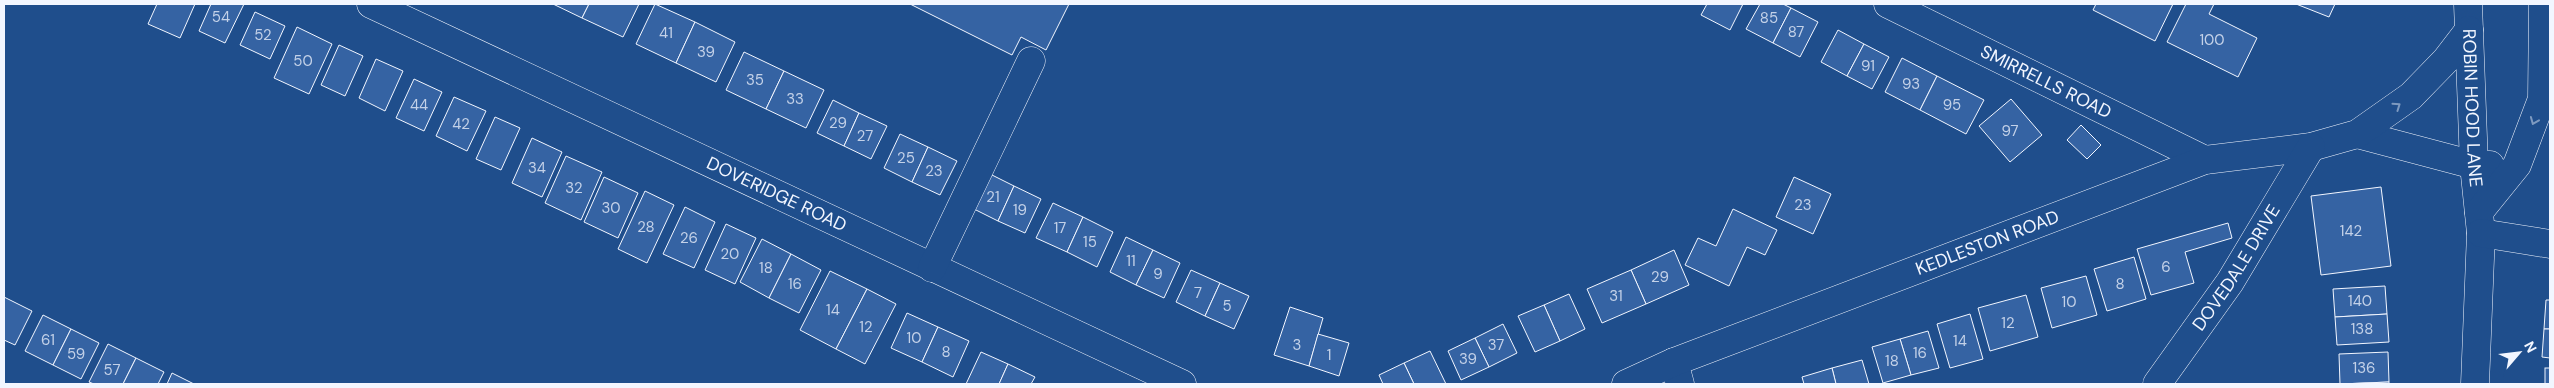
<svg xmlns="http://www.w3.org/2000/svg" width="2554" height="388" viewBox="0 0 2554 388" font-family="'DM Sans',sans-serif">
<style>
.building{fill:#3563a3;stroke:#f2f6ff}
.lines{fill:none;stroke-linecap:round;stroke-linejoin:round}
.minor-casing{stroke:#f2f6ff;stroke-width:29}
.minor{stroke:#1f4e8c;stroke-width:28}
.oneway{stroke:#7e9ac0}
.labels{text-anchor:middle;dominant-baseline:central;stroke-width:4;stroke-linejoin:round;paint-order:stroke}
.number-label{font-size:15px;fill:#c3d1e8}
.street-label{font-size:18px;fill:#f2f6ff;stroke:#1f4e8c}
</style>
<rect width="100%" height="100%" fill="#1f4e8c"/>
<!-- building -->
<g class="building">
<polygon points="157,4 195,4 180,38 148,24"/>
<polygon points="211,4 244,4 225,43 199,31"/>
<polygon points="553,4 589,4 582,18"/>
<polygon points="589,4 639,4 623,37 582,18"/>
<polygon points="655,4 695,22 676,63 636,44"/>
<polygon points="910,4 1069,4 1046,50 1021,37 1012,55"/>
<polygon points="1707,4 1743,4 1730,30 1701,15"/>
<polygon points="1760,4 1783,4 1791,8 1773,43 1746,29"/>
<polygon points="2096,4 2173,4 2155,41 2093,10"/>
<polygon points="2186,4 2214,4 2209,14 2257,38 2238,77 2167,42"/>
<polygon points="2296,4 2335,4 2329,17"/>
<polygon points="1791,8 1818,22 1800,57 1773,43"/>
<polygon points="255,12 285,26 270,59 240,45"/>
<polygon points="695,22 735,42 716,82 676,63"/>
<polygon points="297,27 332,44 309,94 274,78"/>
<polygon points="1838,30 1864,44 1847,76 1821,62"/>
<polygon points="1864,44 1889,57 1872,89 1847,76"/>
<polygon points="339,45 363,56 345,96 321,85"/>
<polygon points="744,52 784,71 766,109 726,90"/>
<polygon points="1902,58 1937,76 1920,110 1885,92"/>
<polygon points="376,59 403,71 385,111 359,98"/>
<polygon points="784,71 824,90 806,128 766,109"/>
<polygon points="1937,76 1984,100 1966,134 1920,110"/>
<polygon points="414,79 442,92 424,131 396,118"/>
<polygon points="454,97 486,111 467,151 436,136"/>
<polygon points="2011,99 2042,135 2010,162 1979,126"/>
<polygon points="833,100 859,113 844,146 817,133"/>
<polygon points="859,113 887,126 871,159 844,146"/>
<polygon points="495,117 520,128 501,170 476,159"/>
<polygon points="2081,125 2101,145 2087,159 2067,140"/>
<polygon points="900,134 928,147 912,182 884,168"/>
<polygon points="532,138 562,152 542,197 512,183"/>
<polygon points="928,147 957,161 940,195 912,182"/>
<polygon points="566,156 602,172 581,220 545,203"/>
<polygon points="988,173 1014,186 998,221 972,208"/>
<polygon points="604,177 638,193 618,238 584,222"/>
<polygon points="1794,177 1831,194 1813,234 1776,217"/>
<polygon points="1014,186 1041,199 1025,233 998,221"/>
<polygon points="2381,187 2391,266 2321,275 2311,196"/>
<polygon points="645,191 674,205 647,263 618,249"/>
<polygon points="1053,203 1083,217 1067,252 1036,238"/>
<polygon points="685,207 715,222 694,268 663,254"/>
<polygon points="1733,209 1777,230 1765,255 1747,247 1729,286 1685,265 1698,238 1716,246"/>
<polygon points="1083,217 1113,232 1097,267 1067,252"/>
<polygon points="2228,223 2232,238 2185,252 2194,283 2151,295 2137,249"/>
<polygon points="726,224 756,238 735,284 705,270"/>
<polygon points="1126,237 1153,250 1136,285 1110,272"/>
<polygon points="762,239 791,254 769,298 740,282"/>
<polygon points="1153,250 1180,263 1164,298 1136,285"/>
<polygon points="1674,250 1689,285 1646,304 1631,270"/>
<polygon points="791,254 821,270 799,313 769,298"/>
<polygon points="2134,257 2146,299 2107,311 2094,269"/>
<polygon points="1191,270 1220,283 1205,316 1176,302"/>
<polygon points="1631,270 1646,304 1602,323 1587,289"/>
<polygon points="830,271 867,289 836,349 800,330"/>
<polygon points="2086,276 2097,315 2052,328 2041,288"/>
<polygon points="1220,283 1249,296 1234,329 1205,316"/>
<polygon points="2385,286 2387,314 2335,317 2333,289"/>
<polygon points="867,289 896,304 865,364 836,349"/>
<polygon points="1569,294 1585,329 1560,341 1544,305"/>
<polygon points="2026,295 2038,337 1990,351 1978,308"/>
<polygon points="4,297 32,311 15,345 4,340"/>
<polygon points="2546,300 2550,300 2550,329 2544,329"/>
<polygon points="1544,305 1560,341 1535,352 1518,316"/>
<polygon points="1290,307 1323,318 1309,366 1274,355"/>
<polygon points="907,313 938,327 922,362 891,348"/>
<polygon points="1970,314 1983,359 1950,368 1937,324"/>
<polygon points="2387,314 2389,342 2337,345 2335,317"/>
<polygon points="43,315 71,329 53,365 25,351"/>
<polygon points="1503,324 1517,353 1489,367 1475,338"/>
<polygon points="938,327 969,341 953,377 922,362"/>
<polygon points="71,329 99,343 81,379 53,365"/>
<polygon points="2544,329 2550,329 2550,358 2542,357"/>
<polygon points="1928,331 1939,368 1911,375 1900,339"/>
<polygon points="1318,334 1349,343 1339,376 1309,366"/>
<polygon points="1475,338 1489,367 1461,380 1448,351"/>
<polygon points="1900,339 1911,375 1883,383 1872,347"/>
<polygon points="108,344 136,358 123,384 94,384 89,382"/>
<polygon points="1430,351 1446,384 1414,384 1404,363"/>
<polygon points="981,352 1008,364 999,384 966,384"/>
<polygon points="2388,352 2389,382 2340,384 2339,354"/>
<polygon points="136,358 164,372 158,384 123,384"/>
<polygon points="1862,360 1869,384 1836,384 1832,368"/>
<polygon points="1404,363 1414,384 1383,384 1379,375"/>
<polygon points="1008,364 1035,377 1031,384 999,384"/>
<polygon points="1832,368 1836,384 1804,384 1802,377"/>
<rect x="2545" y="368" width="5" height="16"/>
<polygon points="172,373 194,384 167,384"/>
<polygon points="2389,382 2389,384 2340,384"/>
</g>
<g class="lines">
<defs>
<g id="minor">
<path id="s1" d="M371,4L1182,384"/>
<path id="s2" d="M1888,4L2205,160"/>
<path id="s3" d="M2468,4L2474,165L2481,233L2475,384"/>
<polyline points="2357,134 2474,165 2490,165"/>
<polyline points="2479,212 2517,165 2542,99 2543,4"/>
<polyline points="2481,233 2550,244"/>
<polyline points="932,268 1031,61"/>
<polyline points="1674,362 1680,384"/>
<path id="s4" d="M1626,384L1674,362L2205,160L2311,147L2357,134L2411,96L2446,60L2469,30"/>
<path id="s5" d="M2157,384L2230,282L2311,147"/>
</g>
</defs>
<!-- minor casing -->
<use href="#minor" class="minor-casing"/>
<!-- minor -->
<use href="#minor" class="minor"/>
</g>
<!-- one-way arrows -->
<defs><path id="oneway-chevron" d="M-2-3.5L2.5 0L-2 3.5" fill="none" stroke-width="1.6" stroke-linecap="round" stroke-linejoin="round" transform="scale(1.25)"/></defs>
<g class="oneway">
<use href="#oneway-chevron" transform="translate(2397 106) rotate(-35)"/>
<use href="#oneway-chevron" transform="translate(2534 121) rotate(112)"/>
</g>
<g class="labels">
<!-- number labels -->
<g class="number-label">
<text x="221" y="17">54</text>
<text x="1769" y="18">85</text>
<text x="1796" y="32">87</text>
<text x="666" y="33">41</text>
<text x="263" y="35">52</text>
<text x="2212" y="40">100</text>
<text x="706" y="52">39</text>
<text x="303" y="61">50</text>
<text x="1868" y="66">91</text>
<text x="755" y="80">35</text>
<text x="1911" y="84">93</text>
<text x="795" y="99">33</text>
<text x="419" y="105">44</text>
<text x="1952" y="105">95</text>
<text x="838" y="123">29</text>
<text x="461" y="124">42</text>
<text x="2010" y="131">97</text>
<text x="865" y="136">27</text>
<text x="906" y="158">25</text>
<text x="537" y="168">34</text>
<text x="934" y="171">23</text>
<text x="574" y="188">32</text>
<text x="993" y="197">21</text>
<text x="1803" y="205">23</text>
<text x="611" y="208">30</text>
<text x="1020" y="210">19</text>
<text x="646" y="227">28</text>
<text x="1060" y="228">17</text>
<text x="2351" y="231">142</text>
<text x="689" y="238">26</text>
<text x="1090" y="242">15</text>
<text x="730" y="254">20</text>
<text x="1131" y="261">11</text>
<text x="2166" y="267">6</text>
<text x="766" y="268">18</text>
<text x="1158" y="274">9</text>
<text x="1660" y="277">29</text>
<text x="795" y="284">16</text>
<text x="2120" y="284">8</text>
<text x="1198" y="293">7</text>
<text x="1616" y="296">31</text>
<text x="2360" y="301">140</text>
<text x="2069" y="302">10</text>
<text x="1227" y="306">5</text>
<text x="833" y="310">14</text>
<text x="2008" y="323">12</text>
<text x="866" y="327">12</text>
<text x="2362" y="329">138</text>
<text x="914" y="338">10</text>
<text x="48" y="340">61</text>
<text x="1960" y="341">14</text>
<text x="1297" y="345">3</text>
<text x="1496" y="345">37</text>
<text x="946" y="352">8</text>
<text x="1920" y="353">16</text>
<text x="76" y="354">59</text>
<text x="1329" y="355">1</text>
<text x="1468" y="359">39</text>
<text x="1892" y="361">18</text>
<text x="2364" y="368">136</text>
<text x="112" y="370">57</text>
</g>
<!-- street labels -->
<g class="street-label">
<text stroke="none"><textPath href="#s2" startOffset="176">SMIRRELLS ROAD</textPath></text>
<text stroke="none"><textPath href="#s3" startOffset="104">ROBIN HOOD LANE</textPath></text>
<text stroke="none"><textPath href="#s1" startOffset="448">DOVERIDGE ROAD</textPath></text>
<text stroke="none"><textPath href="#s4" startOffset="388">KEDLESTON ROAD</textPath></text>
<text stroke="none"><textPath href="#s5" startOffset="141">DOVEDALE DRIVE</textPath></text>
</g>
</g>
<!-- border -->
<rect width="2554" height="388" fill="none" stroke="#f2f6ff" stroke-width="10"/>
<!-- north arrow -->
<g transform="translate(2519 353) rotate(62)" stroke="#1f4e8c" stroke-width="4" paint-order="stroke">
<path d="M0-4L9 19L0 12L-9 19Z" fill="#f2f6ff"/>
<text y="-8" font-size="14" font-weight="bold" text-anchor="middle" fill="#f2f6ff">N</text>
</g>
</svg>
